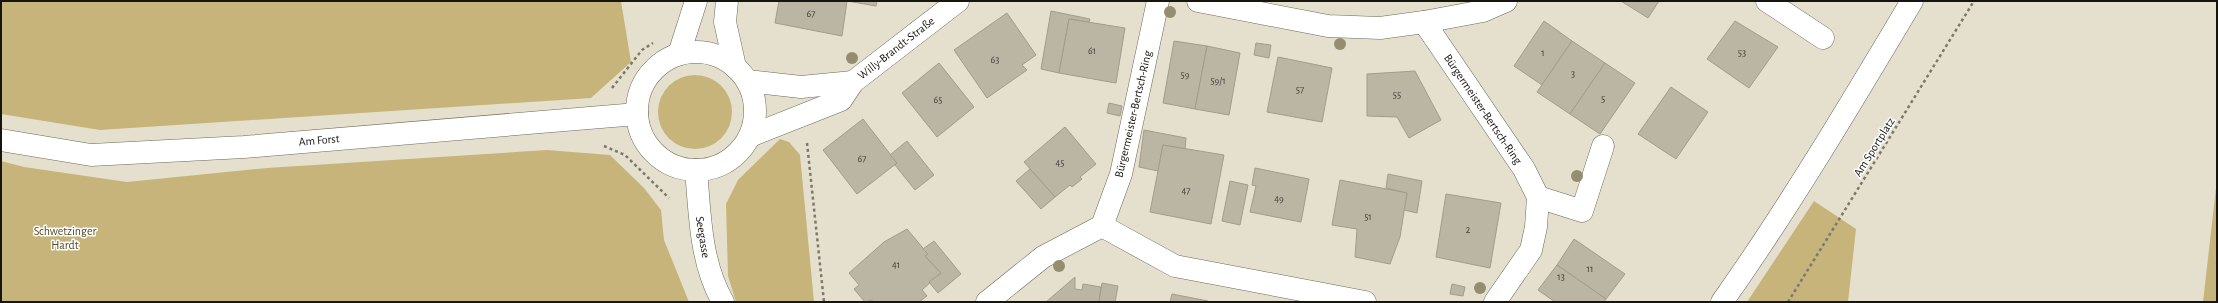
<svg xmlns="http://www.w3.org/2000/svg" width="2218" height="303" viewBox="0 0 2218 303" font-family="'Alegreya Sans',sans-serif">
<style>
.green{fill:#c6b47a}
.building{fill:#bbb5a4;stroke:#a19c8b}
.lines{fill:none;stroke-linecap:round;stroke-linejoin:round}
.street-casing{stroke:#6d6859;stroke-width:23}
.secondary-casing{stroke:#6d6859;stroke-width:23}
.path{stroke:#7c786c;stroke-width:2.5;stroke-dasharray:3 3;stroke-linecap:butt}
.street{stroke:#fff;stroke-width:22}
.secondary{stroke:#fff;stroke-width:22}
.tree{fill:#958d6f}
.labels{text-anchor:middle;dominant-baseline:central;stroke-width:3;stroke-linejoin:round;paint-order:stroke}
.number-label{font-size:10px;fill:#3f3c34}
.street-label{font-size:12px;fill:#16140e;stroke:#fff}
.park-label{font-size:12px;fill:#544921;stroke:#fff}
</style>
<rect width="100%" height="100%" fill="#e5e0ce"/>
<!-- green -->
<g class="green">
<polygon points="1,1 621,1 631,62 591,98 100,130 1,114"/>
<circle cx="695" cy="112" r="37"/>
<polygon points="780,139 789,142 800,155 814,302 736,302 728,276 726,204 738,180"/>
<polygon points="547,150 610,155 644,188 661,210 664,240 689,302 1,302 1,161 24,167 127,182 267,168"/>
<polygon points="2217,179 2217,302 2203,302"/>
<polygon points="1814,201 1856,229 1848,302 1747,302"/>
</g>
<!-- building -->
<g class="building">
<polygon points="779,1 877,1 876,6 847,1 842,36 775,23"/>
<polygon points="1621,1 1659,1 1648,18"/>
<polygon points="1051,11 1090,19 1089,22 1069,19 1059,73 1041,69"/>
<polygon points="1007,13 1036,55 1022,65 1027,70 987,98 954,50"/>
<polygon points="1069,19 1125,28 1116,83 1059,73"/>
<polygon points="1544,21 1572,41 1542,85 1514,66"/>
<polygon points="1735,21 1778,47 1749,88 1707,59"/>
<polygon points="1174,41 1207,46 1195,109 1163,103"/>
<polygon points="1572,41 1605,63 1570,114 1537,92"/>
<polygon points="1256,43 1271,45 1269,58 1254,55"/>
<polygon points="1207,46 1240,53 1229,115 1195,109"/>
<polygon points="1278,57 1332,68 1322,122 1267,112"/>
<polygon points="939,63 974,107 937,137 902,93"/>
<polygon points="1605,63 1635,83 1600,134 1570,114"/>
<polygon points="1415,71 1441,120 1409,138 1397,117 1367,116 1367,74"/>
<polygon points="1671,87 1708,112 1676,159 1638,134"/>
<polygon points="1109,103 1122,106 1120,116 1107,113"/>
<polygon points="863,119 897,163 857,194 823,150"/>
<polygon points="1065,127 1096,164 1080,177 1082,179 1072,187 1070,185 1055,197 1024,162"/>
<polygon points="1144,130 1186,138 1185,149 1163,145 1158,171 1139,167"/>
<polygon points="907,141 934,175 915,190 895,165 897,163 890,155"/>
<polygon points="1163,145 1224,155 1211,224 1150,212"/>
<polygon points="1255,168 1309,179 1301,222 1250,212 1256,186 1252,185"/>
<polygon points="1030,169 1055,197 1041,209 1016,181"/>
<polygon points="1388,174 1422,181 1417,213 1404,210 1407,193 1386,188"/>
<polygon points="1340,180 1407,193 1400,237 1390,264 1355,257 1357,229 1332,225"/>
<polygon points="1230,181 1248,185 1240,225 1222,221"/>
<polygon points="1446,194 1501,203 1490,268 1436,257"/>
<polygon points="907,229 928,254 925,256 941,273 922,290 927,296 919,302 873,302 872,300 865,302 854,289 859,285 849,273 884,242"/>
<polygon points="1574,239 1625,274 1606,299 1557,265"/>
<polygon points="934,241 961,274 938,293 929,282 941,273 925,256 928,254 923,249"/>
<polygon points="1557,265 1606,299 1604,302 1555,302 1538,290"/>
<polygon points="1075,277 1075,289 1082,290 1083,284 1101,287 1099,302 1046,302"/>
<polygon points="1102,283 1118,286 1115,302 1099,302"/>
<polygon points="1452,284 1465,287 1463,296 1450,294"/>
<polygon points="1172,294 1208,301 1208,302 1170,302"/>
</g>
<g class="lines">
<defs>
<g id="street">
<polyline points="727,1 725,22 735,67"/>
<polyline points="1198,1 1328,26 1380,28 1424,22 1483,11 1506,1"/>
<polyline points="1767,1 1823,38"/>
<polyline points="1424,22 1524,169 1538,197 1536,227 1531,250 1495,302"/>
<circle cx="696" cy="111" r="59"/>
<polyline points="679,54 696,1"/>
<polyline points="747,81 801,87 853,82"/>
<polyline points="750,136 841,100 853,82 958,1"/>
<polyline points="1,140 91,155 244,147 637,114"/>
<path d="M696,170C700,214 700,262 723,302"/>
<polyline points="1538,197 1582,211 1603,146"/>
<polyline points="1102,226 1121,174 1158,1"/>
<polyline points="987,302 1043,257 1102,226 1175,266 1365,302"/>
</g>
<path id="secondary" d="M1722,302C1790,206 1851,103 1912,1"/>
</defs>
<!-- street casing -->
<use href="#street" class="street-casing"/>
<!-- secondary casing -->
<use href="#secondary" class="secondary-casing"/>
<!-- path -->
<g class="path">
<polyline points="612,88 642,50 653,43"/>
<polyline points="807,143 824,302"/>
<polyline points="604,146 625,155 669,198"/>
<polyline points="1788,302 1974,1"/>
</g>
<!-- street -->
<use href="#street" class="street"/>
<!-- secondary -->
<use href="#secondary" class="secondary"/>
</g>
<!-- trees -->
<g class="tree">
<circle cx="1170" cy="12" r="6"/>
<circle cx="1340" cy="44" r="6"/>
<circle cx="852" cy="58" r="6"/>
<circle cx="1577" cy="176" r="6"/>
<circle cx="1059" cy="266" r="6"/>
<circle cx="1480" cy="288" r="6"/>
</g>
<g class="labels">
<!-- number labels -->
<g class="number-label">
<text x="811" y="14">67</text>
<text x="1092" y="51">61</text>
<text x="1543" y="53">1</text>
<text x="1742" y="53">53</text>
<text x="995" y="60">63</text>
<text x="1573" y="74">3</text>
<text x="1185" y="75">59</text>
<text x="1218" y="81">59/1</text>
<text x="1300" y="90">57</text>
<text x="1397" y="95">55</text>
<text x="1603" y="99">5</text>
<text x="938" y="100">65</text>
<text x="862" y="159">67</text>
<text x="1060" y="163">45</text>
<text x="1186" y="191">47</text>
<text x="1279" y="199">49</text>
<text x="1368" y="217">51</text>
<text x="1468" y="230">2</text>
<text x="896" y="265">41</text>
<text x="1590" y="269">11</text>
<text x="1561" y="277">13</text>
</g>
<!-- street labels -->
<g class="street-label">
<text transform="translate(896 48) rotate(-38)">Willy-Brandt-Straße</text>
<text transform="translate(1483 109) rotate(56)">Bürgermeister-Bertsch-Ring</text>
<text transform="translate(1133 114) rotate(-77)">Bürgermeister-Bertsch-Ring</text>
<text transform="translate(319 140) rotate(-5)">Am Forst</text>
<text transform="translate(1874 147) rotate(-58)">Am Sportplatz</text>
<text transform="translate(703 237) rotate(81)">Seegasse</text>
</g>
<!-- park labels -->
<g class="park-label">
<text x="65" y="231">Schwetzinger<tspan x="65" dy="14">Hardt</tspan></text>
</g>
</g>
<!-- border -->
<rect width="2218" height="303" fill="none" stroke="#16140e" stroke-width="4"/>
</svg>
